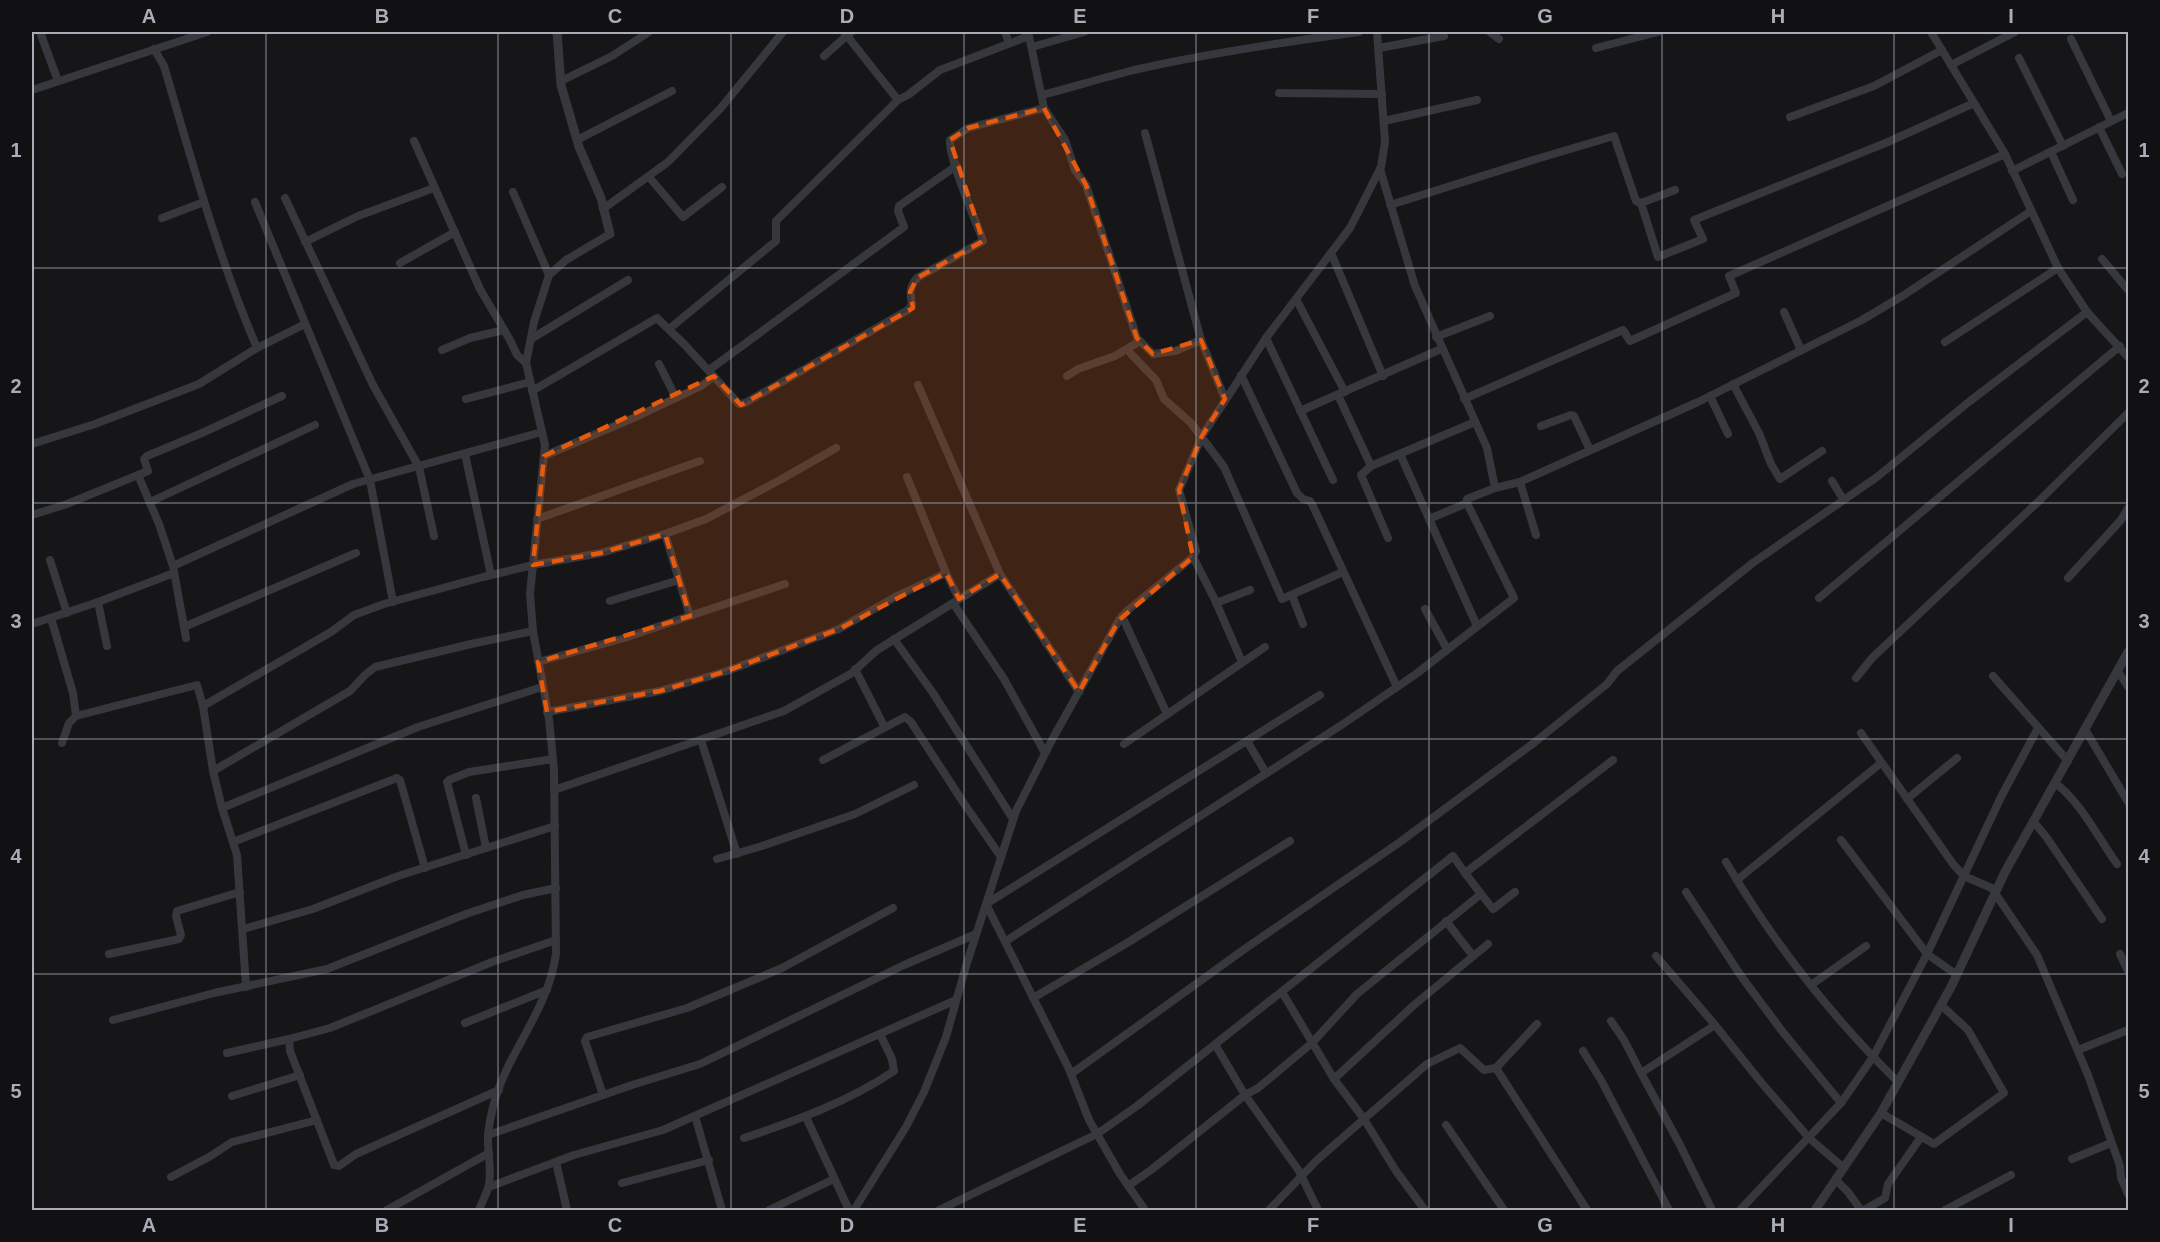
<svg xmlns="http://www.w3.org/2000/svg" width="2160" height="1242" viewBox="0 0 2160 1242" font-family="Arial,sans-serif">
<style>
.lines{fill:none;stroke-linecap:round;stroke-linejoin:round}
.minor{stroke:#37383d;stroke-width:8}
.tertiary{stroke:#37383d;stroke-width:9}
.marked{fill:#e8590c;fill-opacity:0.2;stroke:#e8590c;stroke-width:4.5;stroke-dasharray:12 8;stroke-linejoin:round}
.grid{fill:none;stroke:#a8adb8;stroke-width:1.5;stroke-opacity:0.55}
.neatline{fill:none;stroke:#a8adb8;stroke-width:2}
.grid-label{font-size:20px;text-anchor:middle;font-weight:bold;fill:#a8adb8}
</style>
<rect width="100%" height="100%" fill="#161618"/>
<g class="lines">
<!-- minor -->
<g class="minor">
<polyline points="40,32 58,81"/>
<polyline points="844,32 898,100 908,95 940,70 1029,36 1044,108 1065,140 1075,170 1086,185 1137,338 1153,354 1175,351 1201,340"/>
<polyline points="1005,32 1009,43"/>
<polyline points="1490,32 1499,39"/>
<polyline points="1931,32 2005,154 2058,268 2087,312 2128,357"/>
<polyline points="2071,39 2111,121"/>
<polyline points="1032,47 1084,32"/>
<polyline points="1379,48 1444,36"/>
<polyline points="1596,48 1658,32"/>
<path d="M154,49L164,66C192,161 218,257 257,348"/>
<polyline points="824,56 851,32"/>
<polyline points="2019,58 2063,146"/>
<polyline points="1951,65 2015,32"/>
<polyline points="561,81 612,56 649,32"/>
<polyline points="32,90 207,32"/>
<polyline points="1279,93 1382,94"/>
<path d="M1042,95C1072,87 1103,78 1134,70C1208,53 1284,42 1359,32"/>
<polyline points="1790,117 1874,86 1942,50"/>
<polyline points="1384,121 1477,100"/>
<polyline points="2099,127 2122,174"/>
<polyline points="1145,133 1201,340 1225,399"/>
<polyline points="577,140 672,91"/>
<polyline points="414,141 480,289 510,340 517,355 526,363"/>
<polyline points="2051,152 2073,200"/>
<polyline points="2012,171 2128,113"/>
<polyline points="649,177 683,217 722,187"/>
<polyline points="1675,190 1641,203 1658,257 1703,239 1694,220 1888,142 1974,103"/>
<polyline points="513,192 549,275"/>
<polyline points="285,198 373,385 419,467 434,536"/>
<polyline points="255,202 370,480 393,602"/>
<polyline points="1390,205 1533,160 1614,136 1636,201 1641,203"/>
<polyline points="603,209 668,162 720,109 783,32"/>
<polyline points="162,218 204,202"/>
<polyline points="305,242 358,216 434,188"/>
<polyline points="1331,253 1383,376"/>
<polyline points="2102,259 2128,290"/>
<polyline points="400,263 455,232"/>
<polyline points="1296,299 1345,392"/>
<polyline points="1784,312 1801,350"/>
<polyline points="669,329 776,241 776,221 898,100"/>
<polyline points="1436,337 1490,316"/>
<polyline points="1266,338 1333,480"/>
<polyline points="531,339 628,280"/>
<polyline points="1945,342 2058,268"/>
<polyline points="442,350 470,338 504,330"/>
<polyline points="1131,354 1156,380 1164,399 1191,423 1224,467 1282,599 1343,572"/>
<polyline points="659,364 676,398"/>
<polyline points="709,370 904,227 898,211 899,206 956,166"/>
<polyline points="1241,375 1297,493 1303,499 1310,501 1313,506 1397,687"/>
<polyline points="1067,376 1078,369 1115,356 1140,341"/>
<polyline points="1733,384 1759,433 1771,464 1780,479 1822,451"/>
<polyline points="918,385 1000,574 1079,692"/>
<path d="M532,391L657,318L684,344L739,404L745,403L908,310L912,305C910,293 909,287 917,278L983,241C976,221 948,157 950,140L968,128L1044,108"/>
<polyline points="1338,395 1371,466"/>
<polyline points="1710,396 1728,434"/>
<polyline points="466,399 530,382"/>
<polyline points="1464,399 1623,330 1630,341 1736,293 1729,276 2005,154"/>
<polyline points="1300,411 1441,349"/>
<polyline points="1541,426 1571,415 1574,416 1590,450"/>
<polyline points="32,444 95,424 199,384 257,348 305,324"/>
<polyline points="465,454 491,575"/>
<polyline points="1400,454 1477,626"/>
<polyline points="544,456 638,416 701,386 714,376"/>
<polyline points="138,475 159,524 173,566 186,638"/>
<polyline points="907,477 946,573 959,599"/>
<polyline points="1832,481 1843,499"/>
<polyline points="1520,482 1536,535"/>
<polyline points="1495,488 1520,482 1698,402 1862,320 1904,295 2031,211"/>
<polyline points="150,502 315,425"/>
<polyline points="32,515 67,504 148,471 144,459 147,456 202,433 282,396"/>
<polyline points="537,519 700,461"/>
<polyline points="1429,519 1467,503"/>
<polyline points="665,534 690,616"/>
<polyline points="1388,538 1361,475 1371,466 1475,422"/>
<polyline points="1193,557 1215,600 1242,662"/>
<polyline points="50,560 67,613"/>
<polyline points="173,566 353,484 542,432"/>
<polyline points="2068,578 2121,520 2128,508"/>
<polyline points="1292,595 1303,624"/>
<polyline points="1819,598 2120,346"/>
<polyline points="610,601 679,580"/>
<polyline points="98,602 107,646"/>
<polyline points="953,603 1004,679 1045,753"/>
<polyline points="1216,603 1250,590"/>
<polyline points="1425,609 1447,649"/>
<polyline points="1122,616 1167,714"/>
<polyline points="51,618 73,693 76,716"/>
<polyline points="32,624 98,602 174,573"/>
<polyline points="184,627 356,553"/>
<polyline points="894,639 933,693 1013,819"/>
<polyline points="538,662 624,638 785,584"/>
<polyline points="855,669 884,726"/>
<polyline points="2118,671 2128,687"/>
<polyline points="1993,676 2068,761"/>
<polyline points="1856,678 1872,658 2041,499 2128,413"/>
<polyline points="203,706 331,632 354,615 384,604 483,577 533,565 601,553 665,534 706,519 780,480 836,448"/>
<polyline points="547,712 660,691 727,671 839,629 897,596 946,573"/>
<polyline points="2086,731 2128,802"/>
<polyline points="1861,733 1953,864 1964,876 1996,890"/>
<polyline points="701,740 737,854"/>
<polyline points="1247,741 1266,773"/>
<polyline points="62,743 69,723 76,716 197,685 203,706 213,771 222,808 237,855 246,987"/>
<polyline points="1124,744 1265,647"/>
<polyline points="823,760 905,717 911,722 963,802 1001,857"/>
<polyline points="213,771 350,691 365,675 375,667 471,644 533,631"/>
<path d="M2055,783C2080,801 2099,839 2117,864"/>
<polyline points="554,790 784,711 852,673 877,650 1000,574"/>
<polyline points="476,798 486,848"/>
<polyline points="1907,799 1957,758"/>
<polyline points="222,808 418,727 542,687"/>
<polyline points="2033,821 2047,838 2102,919"/>
<polyline points="1841,840 1927,954 1957,975"/>
<polyline points="233,842 397,778 400,780 425,868"/>
<polyline points="466,855 447,782 449,780 469,772 553,759"/>
<polyline points="717,859 762,846 855,814 914,785"/>
<path d="M1726,862C1773,942 1832,1017 1898,1082"/>
<polyline points="1737,880 1881,763"/>
<polyline points="1686,892 1741,976 1782,1031 1841,1103"/>
<polyline points="1995,893 2037,955 2088,1075 2120,1166 2121,1178 2128,1194"/>
<polyline points="1481,894 1493,909 1515,892"/>
<polyline points="1446,921 1470,952"/>
<polyline points="243,929 313,909 398,876 555,826"/>
<polyline points="1006,941 1343,724 1416,674 1514,598 1467,503 1467,499 1495,488 1487,448 1415,286 1380,169"/>
<polyline points="109,954 179,939 181,935 176,916 177,911 240,892"/>
<polyline points="2120,954 2128,971"/>
<polyline points="1656,956 1715,1025 1760,1081 1809,1138 1844,1168"/>
<polyline points="1811,985 1866,946"/>
<polyline points="1282,992 1334,1079 1364,1119 1396,1171 1425,1210"/>
<polyline points="1033,998 1127,943 1290,841"/>
<polyline points="113,1020 214,993 327,969 466,914 523,895 556,888"/>
<polyline points="1611,1021 1624,1040 1641,1073"/>
<polyline points="465,1023 547,990"/>
<polyline points="1537,1024 1496,1068 1587,1210"/>
<polyline points="1216,1046 1245,1095 1299,1171 1318,1210"/>
<polyline points="2078,1050 2128,1030"/>
<polyline points="1583,1051 1601,1080 1669,1210"/>
<polyline points="227,1053 289,1039"/>
<polyline points="1071,1074 1246,948 1400,842 1535,742 1607,684 1617,671 1754,562 1877,477 1970,401 2087,312"/>
<polyline points="1334,1079 1414,1005 1488,944"/>
<polyline points="499,1090 356,1154 339,1166 334,1165 331,1157 290,1051 289,1039 330,1028 492,962 556,940"/>
<polyline points="603,1095 585,1041 587,1037 687,1008 782,968 893,908"/>
<polyline points="232,1096 300,1075"/>
<polyline points="1881,1113 1934,1144 2004,1093 1968,1030 1941,1005"/>
<polyline points="695,1116 722,1210"/>
<polyline points="806,1117 849,1210"/>
<polyline points="1446,1125 1504,1210"/>
<polyline points="488,1135 632,1085 700,1064 904,965 976,934"/>
<path d="M744,1138C795,1121 848,1102 894,1071L892,1059L880,1034"/>
<polyline points="2072,1159 2111,1143"/>
<polyline points="556,1162 567,1210"/>
<polyline points="171,1177 209,1157 232,1142 317,1120"/>
<polyline points="1836,1180 1848,1192 1861,1210"/>
<polyline points="622,1183 709,1160"/>
<polyline points="1128,1186 1151,1170 1245,1095 1258,1088 1312,1043 1357,994 1481,894 1465,873"/>
<polyline points="489,1187 574,1155 663,1130 956,1000"/>
<polyline points="387,1210 489,1153"/>
<path d="M479,1210C482,1202 487,1193 489,1185C492,1168 487,1151 488,1134C489,1125 491,1115 493,1107C506,1053 548,1012 556,954L554,770L549,719L533,631L530,594L545,445L526,363L534,322L549,275L566,260L610,234"/>
<polyline points="769,1210 834,1179"/>
<polyline points="854,1210 906,1127 924,1092 946,1037 966,966 1016,811 1053,738 1119,620 1128,610 1193,557 1196,551 1179,490 1202,436 1266,338 1350,228 1381,167 1385,142 1377,32"/>
<polyline points="939,1210 1097,1134 1137,1106 1453,856 1465,873 1613,760"/>
<polyline points="1145,1210 1120,1174 1089,1120 1069,1069 986,904 1320,695"/>
<polyline points="1269,1210 1317,1160 1427,1064 1460,1048 1484,1070 1496,1068"/>
<polyline points="1712,1210 1679,1143 1641,1073 1715,1025"/>
<polyline points="1740,1210 1841,1103 1873,1057 1927,954 2002,795 2038,728"/>
<polyline points="1864,1210 1885,1198 1888,1184 1921,1137"/>
<polyline points="1945,1210 2011,1175"/>
</g>
<!-- tertiary -->
<g class="tertiary">
<polyline points="557,32 561,85 579,147 601,198 610,234"/>
<polyline points="1815,1210 1881,1113 1951,987 2005,872 2128,652"/>
</g>
</g>
<!-- marked area -->
<path class="marked" d="M1044,108L1086,185L1137,338L1153,354L1201,340L1225,399L1202,436L1179,490L1193,557L1119,620L1079,692L1000,574L959,599L946,573L839,629L727,671L660,691L547,712L538,662L690,616L665,534L601,553L533,565L544,456L714,376L741,405L913,308L910,292L917,278L983,241L950,140L968,128Z"/>
<!-- grid -->
<path class="grid" d="M266,32V1210M498,32V1210M731,32V1210M964,32V1210M1196,32V1210M1429,32V1210M1662,32V1210M1894,32V1210M32,268H2128M32,503H2128M32,739H2128M32,974H2128"/>
<!-- border -->
<rect width="2160" height="1242" fill="none" stroke="#111113" stroke-width="66"/>
<rect x="33" y="33" width="2094" height="1176" class="neatline"/>
<g class="grid-label">
<text x="149" y="23">A</text>
<text x="382" y="23">B</text>
<text x="615" y="23">C</text>
<text x="847" y="23">D</text>
<text x="1080" y="23">E</text>
<text x="1313" y="23">F</text>
<text x="1545" y="23">G</text>
<text x="1778" y="23">H</text>
<text x="2011" y="23">I</text>
<text x="16" y="157">1</text>
<text x="2144" y="157">1</text>
<text x="16" y="393">2</text>
<text x="2144" y="393">2</text>
<text x="16" y="628">3</text>
<text x="2144" y="628">3</text>
<text x="16" y="863">4</text>
<text x="2144" y="863">4</text>
<text x="16" y="1098">5</text>
<text x="2144" y="1098">5</text>
<text x="149" y="1232">A</text>
<text x="382" y="1232">B</text>
<text x="615" y="1232">C</text>
<text x="847" y="1232">D</text>
<text x="1080" y="1232">E</text>
<text x="1313" y="1232">F</text>
<text x="1545" y="1232">G</text>
<text x="1778" y="1232">H</text>
<text x="2011" y="1232">I</text>
</g>
</svg>
